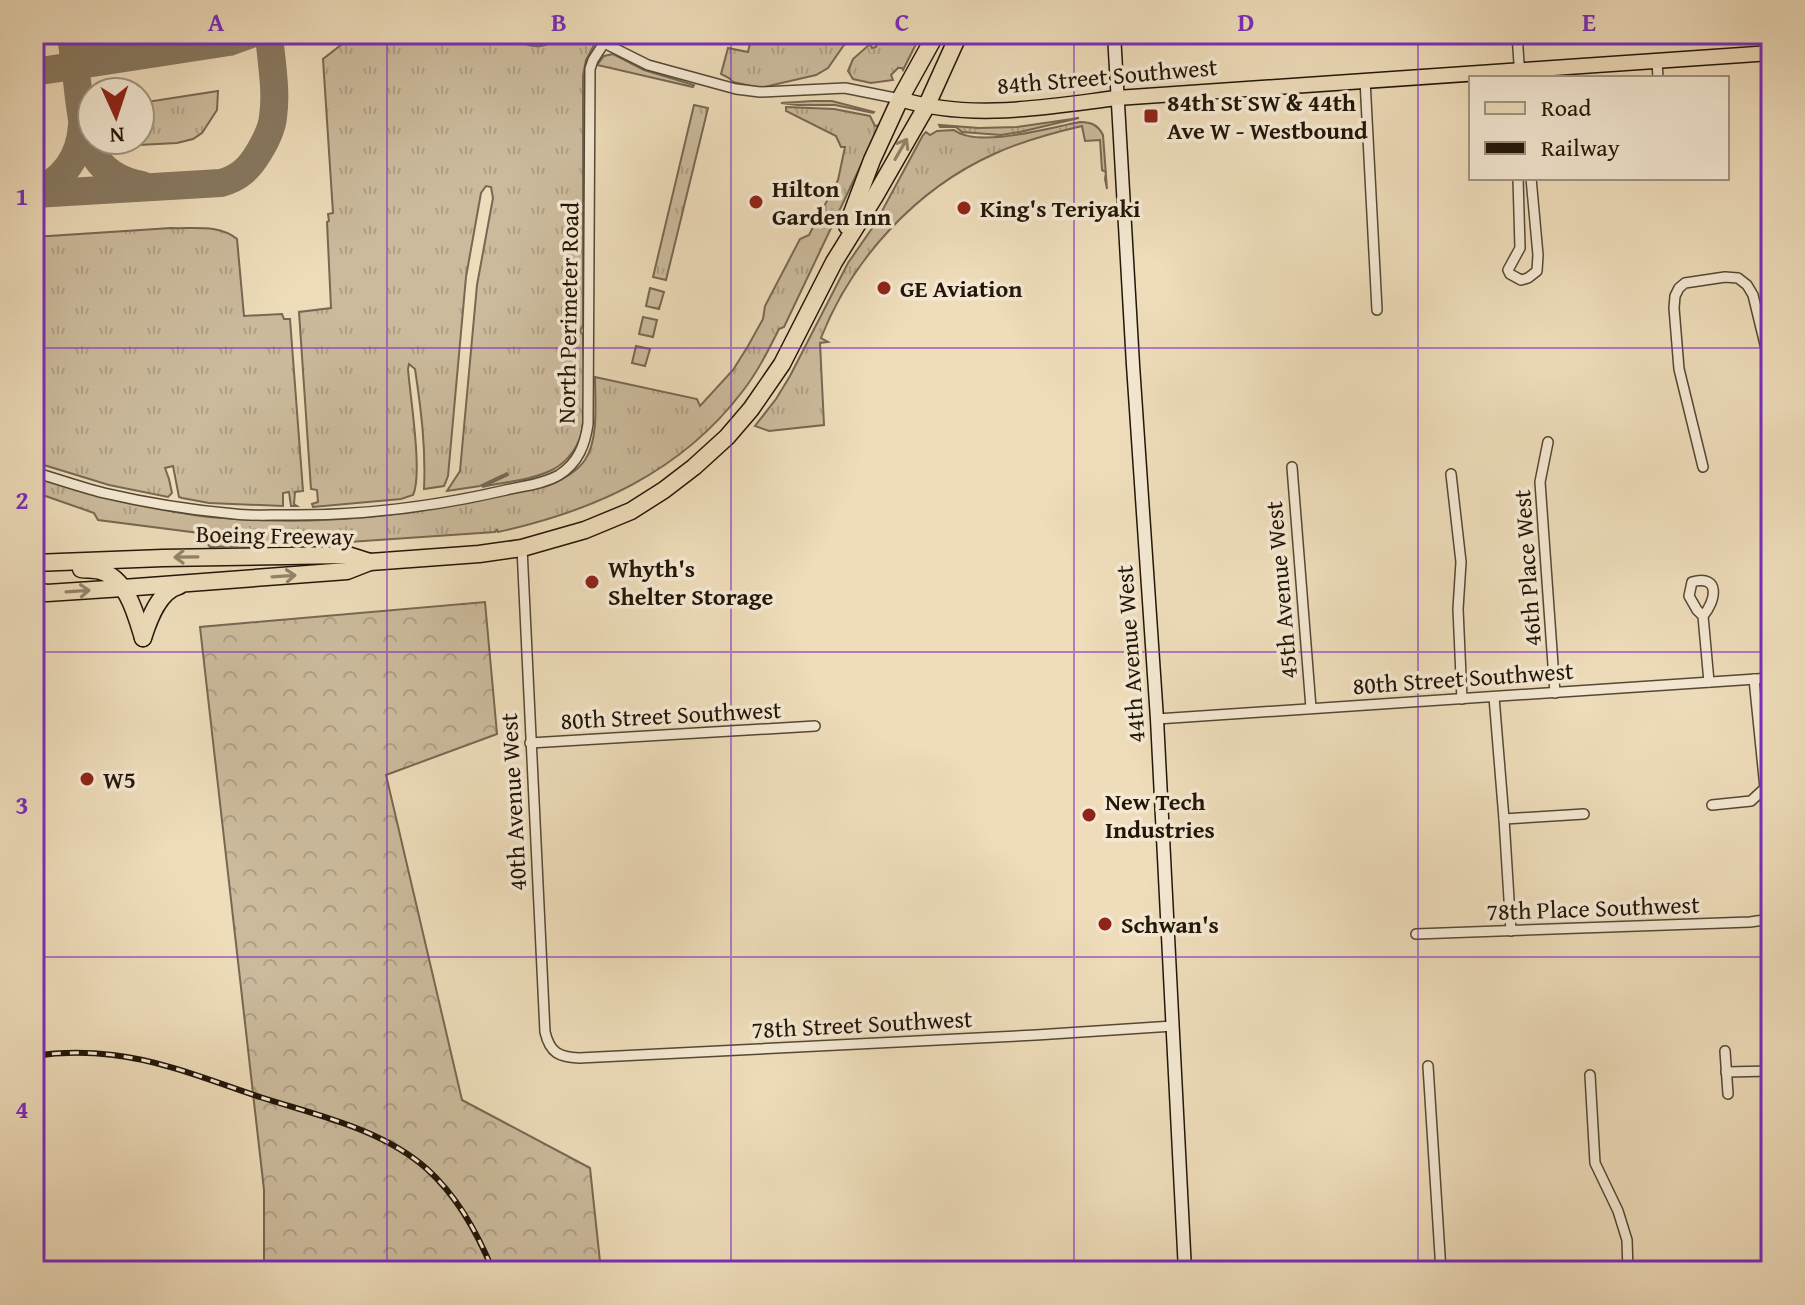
<svg xmlns="http://www.w3.org/2000/svg" width="1805" height="1305" viewBox="0 0 1805 1305" font-family="'Gentium Book Plus',serif">
<style>
.grass{fill:url(#grass-tufts);stroke:#766852;stroke-width:2}
.forest{fill:url(#forest-crowns);stroke:#766852;stroke-width:2}
.lines{fill:none;stroke-linecap:round;stroke-linejoin:round}
.taxiway{stroke:#887961;stroke-width:28}
.street-casing{stroke:#554834;stroke-width:12}
.secondary-casing{stroke:#221608;stroke-width:15}
.primary-casing{stroke:#221608;stroke-width:17}
.highway-casing{stroke:#221608;stroke-width:19}
.street{stroke:#f4e8d2;stroke-width:9}
.secondary{stroke:#f4e8d2;stroke-width:12}
.primary{stroke:#eedcba;stroke-width:14}
.highway{stroke:#eedcba;stroke-width:16}
.rail-casing{stroke:#221608;stroke-width:6}
.rail{stroke:#f4e8d2;stroke-width:3;stroke-dasharray:9;stroke-linecap:butt}
.oneway{stroke:#92836a}
.grid{fill:none;stroke:#7b2cbf;stroke-width:2;stroke-opacity:0.55}
.poi-dot{fill:#8f2418;stroke:#f4e8d2;stroke-width:3}
.labels{text-anchor:middle;dominant-baseline:central;stroke-width:7;stroke-linejoin:round;paint-order:stroke}
.street-label{font-size:24px;fill:#221608;stroke:#f4e8d2}
.poi-label{font-size:24px;font-weight:bold;fill:#221608;stroke:#f4e8d2;text-anchor:start}
.neatline{fill:none;stroke:#7b2cbf;stroke-width:3}
.grid-label{font-size:26px;text-anchor:middle;font-weight:bold;fill:#7b2cbf}
</style>
<defs>
<pattern id="grass-tufts" width="24" height="20" patternUnits="userSpaceOnUse" patternTransform="scale(2)"><rect width="24" height="20" fill="#cbba9c"/><path d="M3 7l-1-3M5 7V3M7 7l1-3M15 17l-1-3M17 17v-4M19 17l1-3" fill="none" stroke="#ae9f85"/></pattern>
<pattern id="forest-crowns" width="20" height="18" patternUnits="userSpaceOnUse" patternTransform="scale(2)"><rect width="20" height="18" fill="#cbba9c"/><path d="M2 6a3 3 0 1 1 6 0M12 15a3 3 0 1 1 6 0" fill="none" stroke="#ae9f85"/></pattern>
</defs>
<rect width="100%" height="100%" fill="#eedcba"/>
<filter id="stains"><feTurbulence type="fractalNoise" baseFrequency=".0025" numOctaves="4"/><feColorMatrix values="0 0 0 0 .2 0 0 0 0 .09 0 0 0 0 .02 0 0 0 .5 -.17"/></filter>
<radialGradient id="worn" r=".72"><stop offset=".6" stop-color="#630" stop-opacity="0"/><stop offset="1" stop-color="#630" stop-opacity=".3"/></radialGradient>
<!-- grass -->
<g class="grass">
<path d="M355,34H514L515,39C531,49 548,50 560,34H600L586,60L583,75V325L580,331L583,335C583,363 587,403 582,429C580,445 568,461 554,469C533,480 505,482 482,487L508,475L507,473L480,486L447,491L460,471L477,285L493,198L491,187L486,186L481,193L466,277L448,476L444,486L424,489C426,448 421,409 415,369L409,364L408,369C410,396 423,474 413,495L401,499L313,507L312,504L318,502L317,490L311,489L299,312L331,308L327,222L329,221L328,214L333,213L323,59Z"/>
<polygon points="752,34 858,34 844,45 828,68 816,75 760,88 733,82 729,78 721,74 728,48 748,52"/>
<polygon points="881,34 923,34 916,44 903,70 902,68 898,68 891,75 893,80 871,83 853,79 848,71 853,59 870,44 872,48 876,47 877,44 875,39"/>
<polygon points="613,54 644,70 694,85 693,87 597,65 604,56"/>
<polygon points="218,91 217,110 202,133 193,139 177,143 139,145 137,140 140,140 140,103"/>
<polygon points="813,101 832,101 874,112 873,113 835,105 798,105 781,103"/>
<polygon points="694,105 708,108 666,280 653,277"/>
<path d="M786,107L834,109L870,116L875,126L880,125L784,327L779,329C768,351 757,373 742,392C681,472 594,511 498,532L497,530L495,532L349,542L210,547L199,533L98,520L94,513L34,492V477C87,493 140,506 194,515C210,518 226,518 243,519C326,525 410,515 491,497C522,491 565,488 585,460C599,439 595,401 595,377L697,399L700,406L733,370L748,346L763,319L765,306L800,239L809,235L838,180L845,147H841L836,136L786,111Z"/>
<polygon points="1079,118 1020,132 1001,135 962,132 956,127 940,127 939,125 979,128 1017,127"/>
<path d="M1080,122C1091,122 1098,125 1103,135L1107,189L1105,179L1106,172L1102,170L1100,140L1085,141L1082,126C1052,133 1022,141 994,154C916,189 852,259 821,338L828,342L820,343L824,425L769,431L755,426L776,399L790,376L848,263L875,224L923,135L926,132L930,135L937,131L954,130C979,149 1051,127 1080,122Z"/>
<path d="M171,228C194,229 218,224 237,239L244,316L282,314L284,319H290L303,491L295,492L294,504L297,506H291L289,492L283,493V506L209,503L182,498L179,497L173,466L165,468L169,479L172,493L168,497L109,485L34,462V237Z"/>
<polygon points="650,288 664,292 659,309 646,306"/>
<polygon points="643,317 657,320 653,337 639,334"/>
<polygon points="636,346 650,349 645,366 632,363"/>
</g>
<!-- forest -->
<polygon class="forest" points="485,602 497,734 386,775 462,1100 590,1168 601,1271 264,1271 264,1190 200,627"/>
<g class="lines">
<!-- taxiway -->
<g class="taxiway">
<path d="M71,34C73,53 76,71 78,90C83,135 89,176 142,185"/>
<path d="M88,34C102,45 116,51 134,54"/>
<polyline points="34,72 229,42 251,34"/>
<path d="M34,192C64,180 80,157 82,125"/>
<path d="M34,194L221,183C239,178 249,169 259,152C265,142 272,129 273,117C277,90 271,61 269,34"/>
</g>
<defs>
<g id="street">
<polyline points="1517,34 1520,78"/>
<polyline points="1657,61 1658,78"/>
<polyline points="1365,80 1377,310"/>
<polyline points="1518,178 1520,248 1508,270 1510,274 1521,280 1528,278 1537,271 1538,255 1531,178"/>
<polyline points="1548,442 1540,482 1555,693"/>
<polyline points="1292,467 1311,708"/>
<polyline points="1703,467 1679,369 1674,308 1675,296 1679,288 1685,283 1725,277 1738,278 1747,285 1753,295 1771,369"/>
<path d="M34,472C57,479 80,487 104,493C147,503 191,510 235,514C251,516 268,515 284,515C359,516 433,507 506,490C523,486 544,484 559,475C578,463 585,445 588,424L590,69L593,60L604,43L648,65L736,89L760,92L845,88L900,99"/>
<polyline points="1451,474 1461,562 1458,609 1462,699"/>
<path d="M522,548L545,1032C550,1053 559,1057 579,1058L1036,1035L1173,1026"/>
<path d="M1703,616C1716,601 1721,574 1692,582L1689,596L1697,610L1703,616L1709,682"/>
<polyline points="1494,697 1504,819 1511,931"/>
<polyline points="1157,719 1771,678"/>
<polyline points="530,743 815,726"/>
<polyline points="1712,805 1751,801 1765,788 1754,679"/>
<polyline points="1504,819 1584,814"/>
<polyline points="1416,934 1750,922 1771,919"/>
<polyline points="1725,1051 1728,1094"/>
<polyline points="1428,1066 1441,1271"/>
<polyline points="1726,1072 1771,1071"/>
<polyline points="1590,1075 1595,1163 1618,1211 1627,1240 1628,1271"/>
</g>
<polyline id="secondary" points="1114,34 1133,365 1157,719 1185,1271"/>
<path id="primary" d="M900,99C971,121 1045,107 1117,98L1771,53"/>
<g id="highway">
<polyline points="847,226 872,160 900,99 936,34"/>
<polyline points="34,563 163,558 348,555 370,562"/>
<path d="M81,569C87,570 94,569 100,571C127,578 136,615 143,638"/>
<polyline points="34,591 47,593 123,588 347,571 370,562 479,554 522,548 585,530 631,511 664,490 694,467 727,437 751,409 782,364 834,262 875,196 926,107 959,34"/>
<path d="M143,638C149,619 159,591 179,586"/>
</g>
</defs>
<!-- street casing -->
<use href="#street" class="street-casing"/>
<!-- secondary casing -->
<use href="#secondary" class="secondary-casing"/>
<!-- primary casing -->
<use href="#primary" class="primary-casing"/>
<!-- highway casing -->
<use href="#highway" class="highway-casing"/>
<!-- street -->
<use href="#street" class="street"/>
<!-- secondary -->
<use href="#secondary" class="secondary"/>
<!-- primary -->
<use href="#primary" class="primary"/>
<!-- highway -->
<use href="#highway" class="highway"/>
<defs>
<path id="rail" d="M34,1056C60,1052 87,1052 113,1055C164,1061 212,1081 260,1097C316,1115 382,1129 427,1169C458,1197 478,1234 493,1271"/>
</defs>
<!-- rail casing -->
<use href="#rail" class="rail-casing"/>
<!-- rail -->
<use href="#rail" class="rail"/>
</g>
<!-- one-way arrows -->
<defs><path id="oneway-shaft" d="M-6 0H5M1.5-3L5.5 0L1.5 3" fill="none" stroke-width="1.6" stroke-linecap="round" stroke-linejoin="round" transform="scale(2)"/></defs>
<g class="oneway">
<use href="#oneway-shaft" transform="translate(901 149) rotate(-60)"/>
<use href="#oneway-shaft" transform="translate(186 557) rotate(179)"/>
<use href="#oneway-shaft" transform="translate(284 576) rotate(-4)"/>
<use href="#oneway-shaft" transform="translate(78 591) rotate(-4)"/>
</g>
<!-- grid -->
<path class="grid" d="M387,34V1271M731,34V1271M1074,34V1271M1418,34V1271M34,348H1771M34,652H1771M34,957H1771"/>
<!-- markers -->
<g class="poi-dot">
<rect x="1143" y="108" width="16" height="16" rx="4"/>
<circle cx="756" cy="202" r="8"/>
<circle cx="964" cy="208" r="8"/>
<circle cx="884" cy="288" r="8"/>
<circle cx="592" cy="582" r="8"/>
<circle cx="87" cy="779" r="8"/>
<circle cx="1089" cy="815" r="8"/>
<circle cx="1105" cy="924" r="8"/>
</g>
<g class="labels">
<!-- street labels -->
<g class="street-label">
<text transform="translate(1107 76) rotate(-5)">84th Street Southwest</text>
<text transform="translate(568 313) rotate(-89)">North Perimeter Road</text>
<text transform="translate(275 535) rotate(1)">Boeing Freeway</text>
<text transform="translate(1527 568) rotate(-94)">46th Place West</text>
<text transform="translate(1281 590) rotate(-95)">45th Avenue West</text>
<text transform="translate(1130 654) rotate(-94)">44th Avenue West</text>
<text transform="translate(1463 678) rotate(-4)">80th Street Southwest</text>
<text transform="translate(671 715) rotate(-3)">80th Street Southwest</text>
<text transform="translate(513 802) rotate(-93)">40th Avenue West</text>
<text transform="translate(1593 908) rotate(-2)">78th Place Southwest</text>
<text transform="translate(862 1024) rotate(-3)">78th Street Southwest</text>
</g>
<!-- poi labels -->
<g class="poi-label">
<text x="1167" y="102">84th St SW &amp; 44th<tspan x="1167" dy="28">Ave W - Westbound</tspan></text>
<text x="772" y="188">Hilton<tspan x="772" dy="28">Garden Inn</tspan></text>
<text x="980" y="208">King's Teriyaki</text>
<text x="900" y="288">GE Aviation</text>
<text x="608" y="568">Whyth's<tspan x="608" dy="28">Shelter Storage</tspan></text>
<text x="103" y="779">W5</text>
<text x="1105" y="801">New Tech<tspan x="1105" dy="28">Industries</tspan></text>
<text x="1121" y="924">Schwan's</text>
</g>
</g>
<!-- margin -->
<rect width="1805" height="1305" fill="none" stroke="#eedcba" stroke-width="88"/>
<!-- legend -->
<rect x="1469" y="76" width="260" height="104" fill="#f4e8d2" stroke="#a09481" stroke-width="2"/>
<rect x="1485" y="102" width="40" height="12" fill="#eedcba" stroke="#a09481" stroke-width="2"/>
<text x="1541" y="116" font-size="24" fill="#221608">Road</text>
<rect x="1485" y="142" width="40" height="12" fill="#221608" stroke="#a09481" stroke-width="2"/>
<text x="1541" y="156" font-size="24" fill="#221608">Railway</text>
<!-- north arrow -->
<g transform="translate(116 116) rotate(177)"><circle r="38" fill="#f4e8d2" stroke="#a09481" stroke-width="2"/>
<path d="M0-6L14 30L0 20L-14 30Z" fill="#8f2418"/>
<text y="-12" font-size="22" font-weight="bold" text-anchor="middle" fill="#221608">N</text>
</g>
<rect x="44" y="44" width="1717" height="1217" class="neatline"/>
<g class="grid-label">
<text x="216" y="31">A</text>
<text x="559" y="31">B</text>
<text x="902" y="31">C</text>
<text x="1246" y="31">D</text>
<text x="1589" y="31">E</text>
<text x="22" y="205">1</text>
<text x="22" y="509">2</text>
<text x="22" y="814">3</text>
<text x="22" y="1118">4</text>
</g>
<rect width="100%" height="100%" filter="url(#stains)"/>
<rect width="100%" height="100%" fill="url(#worn)"/>
</svg>
